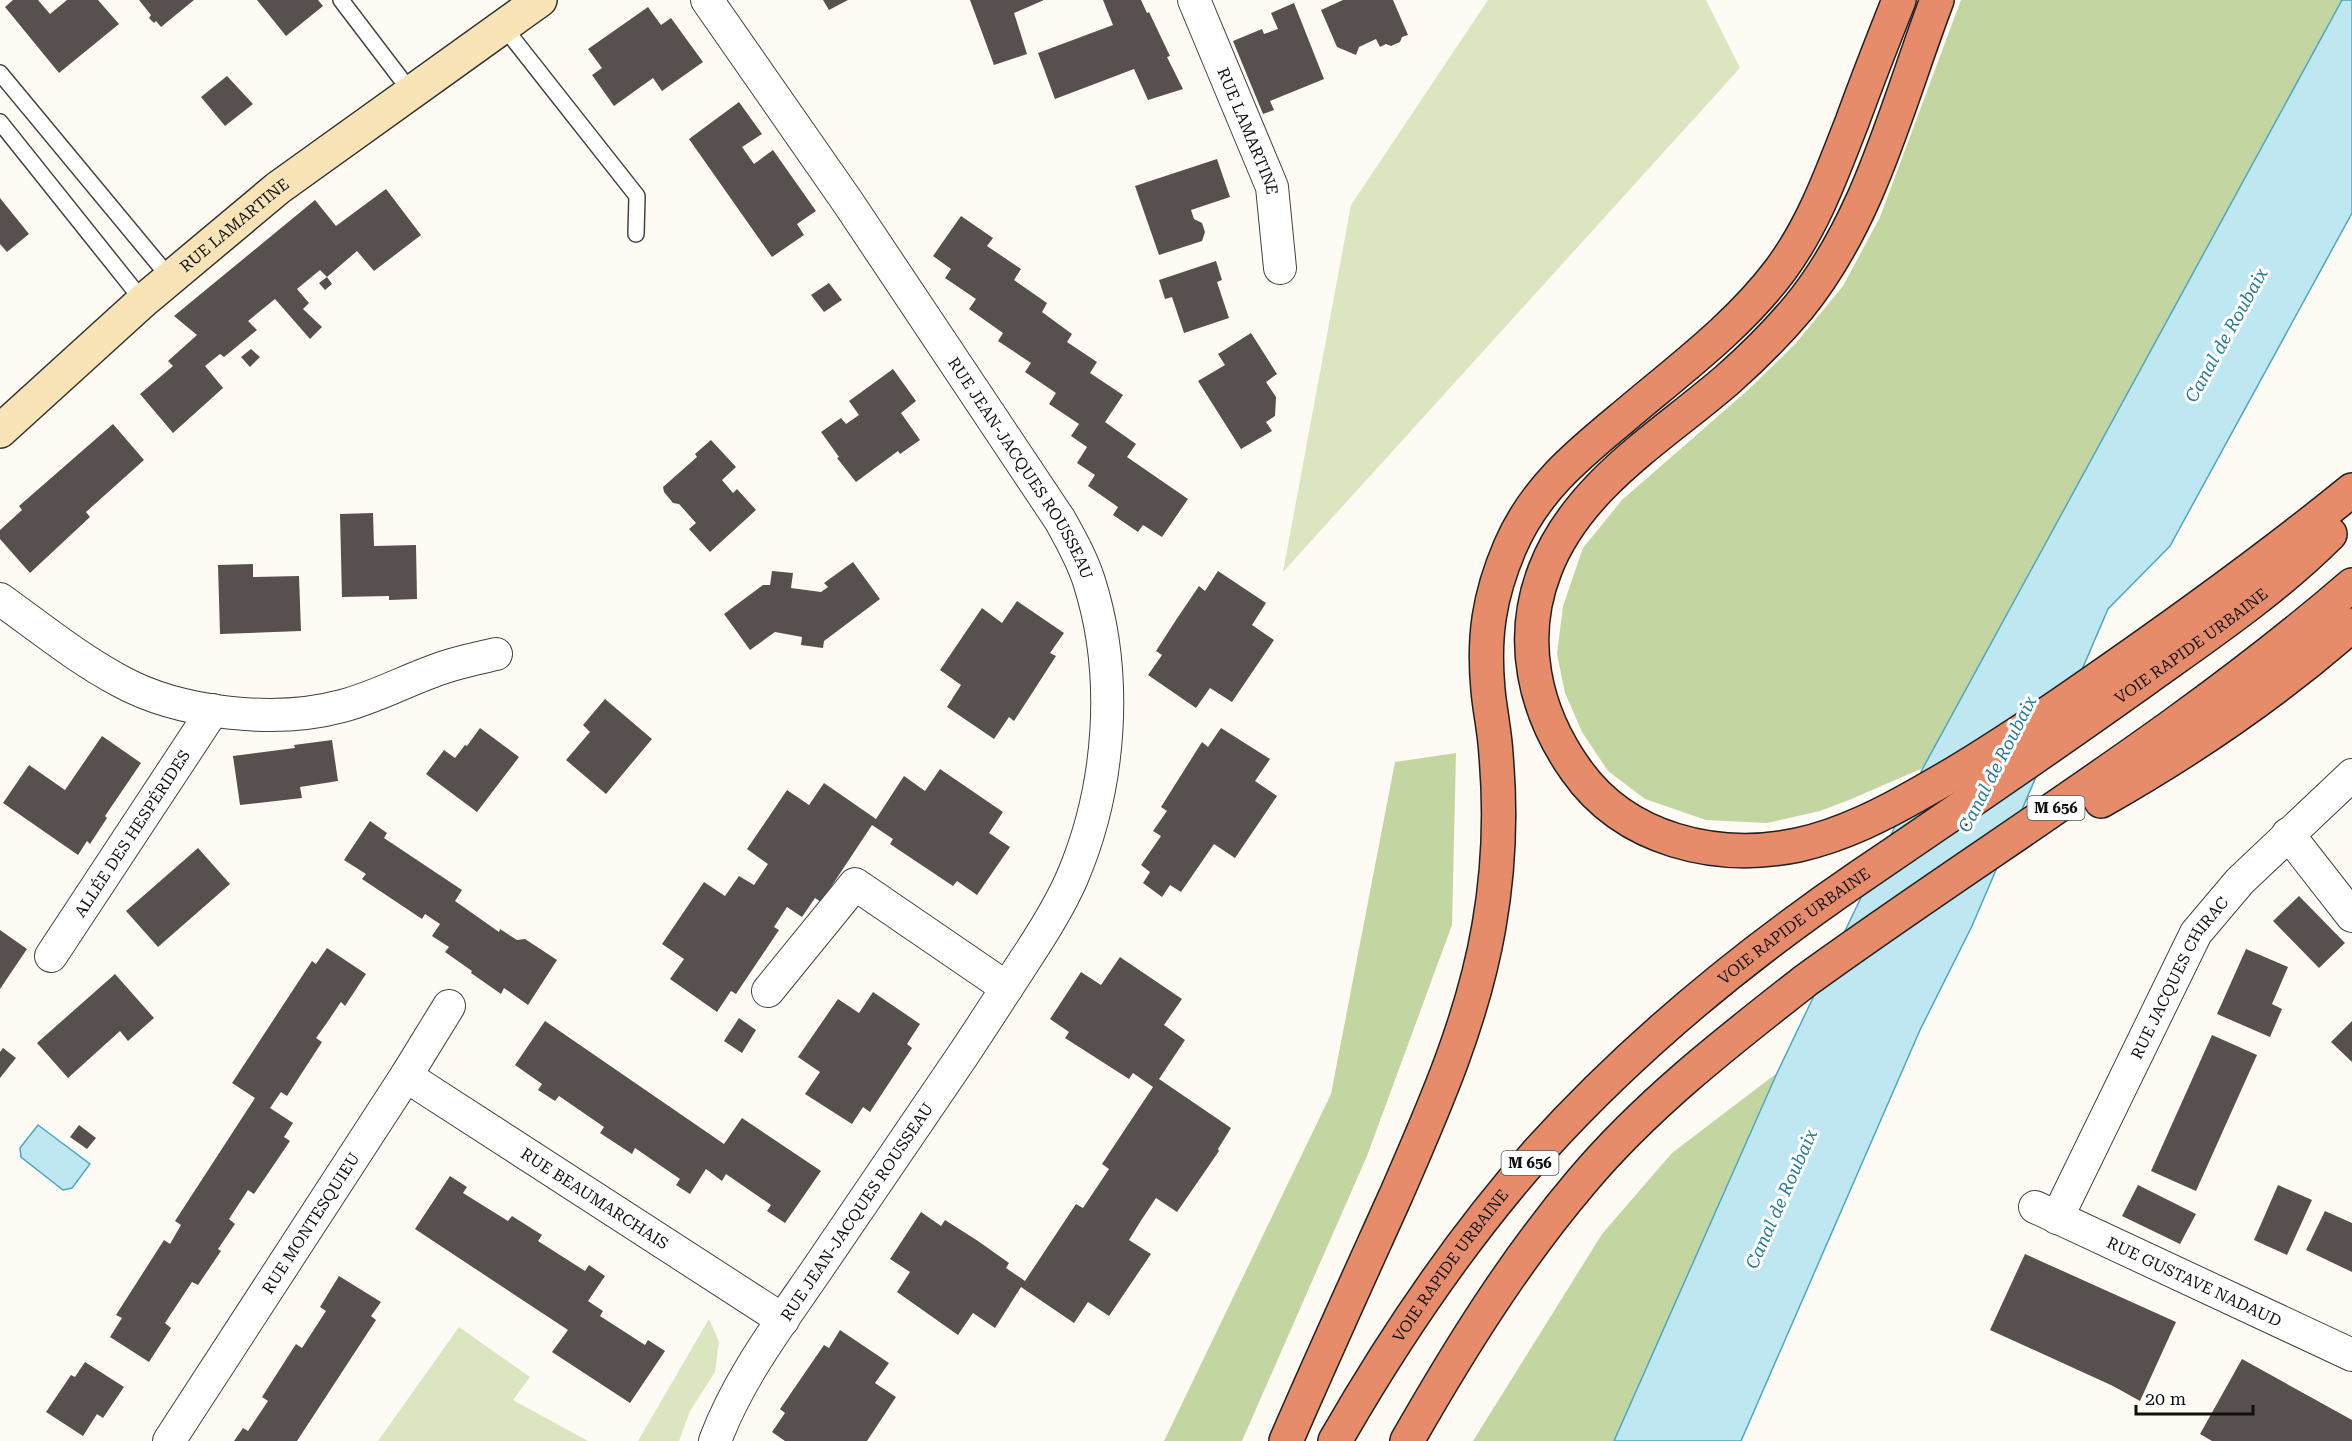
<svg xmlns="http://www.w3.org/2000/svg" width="2352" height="1441" viewBox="0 0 2352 1441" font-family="'Roboto Serif',serif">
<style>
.green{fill:#dbe6c0}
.forest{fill:#c3d6a1}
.water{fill:#bee7f1;stroke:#4ba8c1;stroke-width:1.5}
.building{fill:#58504e}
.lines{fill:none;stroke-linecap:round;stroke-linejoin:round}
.lane-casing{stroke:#434343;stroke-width:18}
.street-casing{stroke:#434343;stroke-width:34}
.secondary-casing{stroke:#323232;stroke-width:36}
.highway-casing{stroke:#212121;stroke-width:36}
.lane{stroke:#fff;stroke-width:15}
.street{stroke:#fff;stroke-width:32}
.secondary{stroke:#f8e4b6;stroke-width:33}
.highway{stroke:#e78c6a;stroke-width:33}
.labels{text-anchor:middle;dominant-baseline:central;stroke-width:6;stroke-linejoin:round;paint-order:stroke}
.shield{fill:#fff;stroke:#585858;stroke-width:1.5}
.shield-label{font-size:15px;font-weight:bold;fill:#101010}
.street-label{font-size:16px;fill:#101010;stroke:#fff}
.water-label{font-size:18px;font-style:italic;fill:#247b98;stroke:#fff}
</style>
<rect width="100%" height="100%" fill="#fefbf5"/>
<!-- green -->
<g class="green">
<polygon points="1488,0 1706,0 1740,68 1283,572 1351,205"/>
<polygon points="709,1319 719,1342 715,1372 690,1411 679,1441 638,1441"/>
<polygon points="459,1327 530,1377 513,1400 588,1441 378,1441"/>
</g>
<!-- forest -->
<g class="forest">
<polygon points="1961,0 2342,0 1923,768 1849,800 1820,811 1767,823 1706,820 1645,799 1608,771 1582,732 1565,693 1557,654 1563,606 1583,548 1622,500 1748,390 1796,343 1843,286 1880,217"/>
<polygon points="1456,753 1452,925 1367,1156 1242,1441 1164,1441 1331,1094 1395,762"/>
<polygon points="1777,1073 1614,1441 1473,1441 1602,1234 1672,1153"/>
</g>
<!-- water -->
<g class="water">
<polygon points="2342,0 2352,0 2352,213 2170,546 2108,609 1972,926 1920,1030 1741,1441 1614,1441 1777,1073 1923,768"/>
<polygon points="38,1125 90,1164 72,1188 63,1190 21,1157 20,1148"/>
</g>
<!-- building -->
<g class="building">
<polygon points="13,0 38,0 50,14 67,0 98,0 119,24 59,73 5,7"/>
<polygon points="139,0 194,0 161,27 156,21 154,23 149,18 151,15"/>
<polygon points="257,0 318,0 323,6 286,36"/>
<polygon points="823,0 848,0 829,10"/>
<polygon points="970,0 1044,0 1014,13 1027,54 994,65"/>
<polygon points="1103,0 1141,0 1147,13 1149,12 1170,56 1167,57 1183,89 1148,100 1134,69 1055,99 1038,53 1113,25"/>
<polygon points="1343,0 1393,0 1408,35 1402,37 1400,42 1391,46 1386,44 1380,47 1376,39 1359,47 1356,55 1337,47 1321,10"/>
<polygon points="1294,3 1324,79 1270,101 1274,110 1263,114 1233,41 1262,29 1264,34 1278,29 1271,13"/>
<polygon points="648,7 661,25 671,18 703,62 662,91 653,78 614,106 592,75 602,68 588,49"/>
<polygon points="227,76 253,104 225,126 201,97"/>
<polygon points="739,102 762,134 742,147 754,164 773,150 816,211 797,224 804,235 772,257 689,139"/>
<polygon points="1217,159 1230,197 1191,210 1194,219 1202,223 1205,232 1202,241 1159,255 1135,186"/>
<polygon points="386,189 421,235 374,271 357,251 327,277 332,284 325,290 319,283 327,277 320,270 297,289 309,303 303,309 322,327 310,339 275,299 248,321 257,330 224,357 220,354 205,366 223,388 173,433 140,394 173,366 168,361 197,335 174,316 315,200 336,226"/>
<polygon points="0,198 29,234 7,252 0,244"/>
<polygon points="961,216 993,238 987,246 1021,269 1014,280 1047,303 1042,312 1072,334 1067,342 1097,362 1090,373 1123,395 1105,422 1136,444 1127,457 1188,499 1162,537 1143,525 1138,532 1113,515 1118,507 1088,486 1095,475 1077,463 1087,447 1071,436 1079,424 1049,404 1056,393 1025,372 1031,363 998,341 1003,333 969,309 976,299 945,278 951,269 933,256"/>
<polygon points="1216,261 1222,280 1217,282 1229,318 1184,333 1172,297 1165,299 1159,280"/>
<polygon points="829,283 842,300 824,312 811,295"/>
<polygon points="1251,333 1277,374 1266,382 1276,397 1275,416 1266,422 1272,431 1241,449 1198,381 1225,365 1218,354"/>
<polygon points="251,349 260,357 250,367 241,357"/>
<polygon points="893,369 916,401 901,413 920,440 900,454 898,451 856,482 837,458 839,457 821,432 841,418 846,424 859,415 849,401"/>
<polygon points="113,424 144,460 86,512 90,517 30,573 0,539 0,530 22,510 19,506"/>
<polygon points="711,440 736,467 722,480 733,493 737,489 756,510 710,552 689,529 696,523 679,504 673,503 664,492 663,487 697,457 695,454"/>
<polygon points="373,513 374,546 416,545 417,599 389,600 389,596 342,597 340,514"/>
<polygon points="853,562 880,599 824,641 823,648 801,645 802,637 775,632 750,650 724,614 763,585 770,585 772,571 793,573 791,588 821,592 828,587 824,583"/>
<polygon points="253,564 253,577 299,576 301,631 220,634 218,565"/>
<polygon points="1218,571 1266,603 1252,625 1274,640 1232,702 1210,688 1196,708 1148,675 1162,655 1156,651 1176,620 1199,586 1205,591"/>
<polygon points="1017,601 1064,633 1050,653 1056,656 1014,721 1009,717 994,739 947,707 961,685 940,670 982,608 1002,623"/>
<polygon points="605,699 652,739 606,794 566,760 590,732 583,725"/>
<polygon points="480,728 519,757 477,812 426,774 444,750 455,758 465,745 467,746"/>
<polygon points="1221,728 1270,759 1255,781 1277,796 1235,858 1214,844 1181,892 1170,885 1162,897 1143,883 1150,872 1141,865 1161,836 1153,831 1167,811 1161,807 1202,742 1208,747"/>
<polygon points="102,736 141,763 105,816 107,818 90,844 87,841 78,855 3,803 29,765 65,790"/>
<polygon points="332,740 338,781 300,787 302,798 240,805 233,756 295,748 294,745"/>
<polygon points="940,769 1003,812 989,833 1010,847 977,895 957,881 953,886 890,844 893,839 872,825 821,902 815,898 802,917 787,907 774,927 779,930 736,994 731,991 717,1012 670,979 684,959 662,944 704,882 725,896 739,876 754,885 768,864 747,849 787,790 809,805 824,783 876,819 904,776 925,791"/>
<polygon points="370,821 387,833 384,838 462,890 455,901 499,932 500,929 517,940 525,939 557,960 528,1005 504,988 501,994 471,973 472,971 445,952 449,947 432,936 440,924 425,914 422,919 362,879 366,874 344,860"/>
<polygon points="198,848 230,884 158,947 126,911"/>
<polygon points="2299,896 2345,943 2319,968 2273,921"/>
<polygon points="0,930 27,949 0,989"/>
<polygon points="327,948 366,974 345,1006 341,1002 326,1024 316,1038 322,1042 287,1096 281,1092 270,1108 293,1123 284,1137 290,1141 254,1194 248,1190 229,1219 235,1224 218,1249 221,1251 198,1285 192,1282 165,1323 171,1328 149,1362 110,1337 122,1318 116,1315 164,1240 170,1244 181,1225 175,1221 255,1098 232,1083 312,961 316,964"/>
<polygon points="2246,949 2288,967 2272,1004 2282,1009 2270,1037 2217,1014"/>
<polygon points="1120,957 1182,999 1164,1025 1185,1040 1159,1079 1231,1128 1218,1149 1219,1151 1177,1212 1156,1198 1142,1219 1129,1240 1151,1254 1109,1316 1088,1302 1074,1323 1021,1287 995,1328 973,1313 958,1335 897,1292 910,1272 890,1259 921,1212 941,1226 945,1220 978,1241 1009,1263 1006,1268 1025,1281 1076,1204 1083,1208 1109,1169 1102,1164 1153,1087 1133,1073 1129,1079 1065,1038 1069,1032 1050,1019 1081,972 1101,985"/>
<polygon points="115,974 154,1018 128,1041 120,1031 68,1078 37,1043"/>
<polygon points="873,992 920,1024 907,1044 912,1048 870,1112 863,1107 852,1124 805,1094 820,1072 798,1057 838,999 859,1013"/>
<polygon points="739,1018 756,1030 742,1053 724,1041"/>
<polygon points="545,1021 724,1144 742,1118 821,1171 785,1223 767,1211 771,1205 726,1174 722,1181 706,1169 690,1194 676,1185 680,1179 635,1148 632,1154 600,1133 604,1127 559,1096 555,1101 538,1090 542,1084 515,1065"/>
<polygon points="2352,1021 2352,1062 2331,1042"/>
<polygon points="2212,1035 2257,1055 2196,1191 2151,1171"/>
<polygon points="3,1048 16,1058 0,1078 0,1052"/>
<polygon points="79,1125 96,1138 87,1149 70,1137"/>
<polygon points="450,1176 467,1187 463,1193 508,1221 512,1216 542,1235 538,1241 585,1271 589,1265 605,1276 588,1301 603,1311 600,1316 645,1345 648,1340 665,1351 630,1403 552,1352 568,1330 415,1229"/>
<polygon points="2138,1185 2196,1214 2180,1244 2122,1216"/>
<polygon points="2278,1185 2312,1200 2287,1255 2254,1240"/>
<polygon points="2325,1211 2352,1223 2352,1272 2306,1250"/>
<polygon points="2025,1254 2176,1322 2140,1401 2113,1386 1990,1330"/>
<polygon points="339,1276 381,1302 371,1316 376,1320 297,1441 234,1441 243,1428 248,1431 268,1401 262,1397 296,1344 302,1348 326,1311 320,1307"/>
<polygon points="840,1330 889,1363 875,1383 896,1397 867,1441 785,1441 772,1432 785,1413 780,1409 824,1345 829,1348"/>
<polygon points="2242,1359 2352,1420 2352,1441 2212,1441 2200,1434"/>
<polygon points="85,1362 124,1387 103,1418 97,1414 83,1436 46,1412 71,1375 75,1377"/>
</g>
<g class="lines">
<defs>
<g id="lane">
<polyline points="341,0 411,92"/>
<polyline points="503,26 637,196 636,234"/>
<polyline points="0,73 170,278"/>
<polyline points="0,122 143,301"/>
</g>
<g id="street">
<path id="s1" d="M707,0L847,201L1060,520C1071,540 1082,559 1089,581C1119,675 1111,787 1072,878C1059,908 1041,936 1023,963C1003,994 983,1025 963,1055C914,1127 865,1199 816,1271C779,1325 738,1379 715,1441"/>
<path id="s2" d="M1194,0L1272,187L1280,268"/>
<path d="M0,599C39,627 77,658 120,681C180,714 276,724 342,706C373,698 401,683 431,672C452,663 475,659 496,654"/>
<polyline points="2288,834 2352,916"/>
<path id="s3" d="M51,956L213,710"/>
<polyline points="768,991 855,884 1007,988"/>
<path id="s4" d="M406,1076L783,1320"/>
<path id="s5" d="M2035,1207L2352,1355"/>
<path id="s6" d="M2057,1218L2196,933L2240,881L2352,775"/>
<path id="s7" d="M169,1441L406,1076L449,1006"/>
</g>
<g id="secondary">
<path id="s8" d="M0,431L143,301L278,188L540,0"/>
</g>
<g id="highway">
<path d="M1937,0C1897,105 1870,220 1798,308C1776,334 1752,358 1727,380C1661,437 1577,486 1545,570C1518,639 1534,711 1576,770C1625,840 1716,862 1798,845C1843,835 1884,814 1924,791C1980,760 2033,724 2086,687C2177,624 2266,560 2352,490"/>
<path d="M2101,801C2191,750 2275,693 2352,625"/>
<path d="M1286,1441C1322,1358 1359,1277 1396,1195C1434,1108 1473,1020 1489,926C1499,869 1501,812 1496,755C1495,733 1490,712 1488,690C1483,637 1489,596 1510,547C1534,491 1575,457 1621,419C1676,372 1738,327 1781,269C1814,224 1832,173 1852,122C1867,81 1883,40 1899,0"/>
<path id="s9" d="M1335,1441C1394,1338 1460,1240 1539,1151C1633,1047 1745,955 1861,876C1957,811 2053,745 2147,678C2210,633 2275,589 2330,534"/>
<path d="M1407,1441C1459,1350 1514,1261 1582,1181C1646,1105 1727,1042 1805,981C1987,849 2181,733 2352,585"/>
</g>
</defs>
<!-- lane casing -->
<use href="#lane" class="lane-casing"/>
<!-- street casing -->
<use href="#street" class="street-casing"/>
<!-- secondary casing -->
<use href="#secondary" class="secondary-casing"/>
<!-- highway casing -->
<use href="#highway" class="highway-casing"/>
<!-- lane -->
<use href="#lane" class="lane"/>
<!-- street -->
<use href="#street" class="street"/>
<!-- secondary -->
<use href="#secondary" class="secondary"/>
<!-- highway -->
<use href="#highway" class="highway"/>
</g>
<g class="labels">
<!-- shield labels -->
<g class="shield">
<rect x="2027.5" y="796" width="57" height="24" rx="4.5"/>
<rect x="1501.5" y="1151" width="57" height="24" rx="4.5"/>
</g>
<g class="shield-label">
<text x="2056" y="808">M 656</text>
<text x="1530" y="1163">M 656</text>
</g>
<!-- street labels -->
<g class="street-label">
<text stroke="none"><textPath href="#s2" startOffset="142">RUE LAMARTINE</textPath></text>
<text stroke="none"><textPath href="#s8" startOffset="312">RUE LAMARTINE</textPath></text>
<text stroke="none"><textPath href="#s1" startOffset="564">RUE JEAN-JACQUES ROUSSEAU</textPath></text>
<text stroke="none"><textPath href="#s9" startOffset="1182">VOIE RAPIDE URBAINE</textPath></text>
<text stroke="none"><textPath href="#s3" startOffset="147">ALLÉE DES HESPÉRIDES</textPath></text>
<text stroke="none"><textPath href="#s9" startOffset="696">VOIE RAPIDE URBAINE</textPath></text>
<text stroke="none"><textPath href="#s6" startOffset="270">RUE JACQUES CHIRAC</textPath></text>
<text stroke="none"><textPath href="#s4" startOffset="225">RUE BEAUMARCHAIS</textPath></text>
<text transform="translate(857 1212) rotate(-56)">RUE JEAN-JACQUES ROUSSEAU</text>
<text stroke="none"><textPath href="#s7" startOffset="260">RUE MONTESQUIEU</textPath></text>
<text stroke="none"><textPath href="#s9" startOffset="210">VOIE RAPIDE URBAINE</textPath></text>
<text stroke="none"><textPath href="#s5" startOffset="176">RUE GUSTAVE NADAUD</textPath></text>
</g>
<!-- water labels -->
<g class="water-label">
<text transform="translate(2226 335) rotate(-61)">Canal de Roubaix</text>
<text transform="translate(1997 764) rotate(-63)">Canal de Roubaix</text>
<text transform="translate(1781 1199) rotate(-66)">Canal de Roubaix</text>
</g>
</g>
<!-- scale -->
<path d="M2136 1405v9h117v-9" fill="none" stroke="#101010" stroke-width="3"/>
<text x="2145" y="1405" font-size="18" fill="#101010" stroke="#ffffff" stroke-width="4.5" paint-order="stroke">20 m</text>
</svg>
